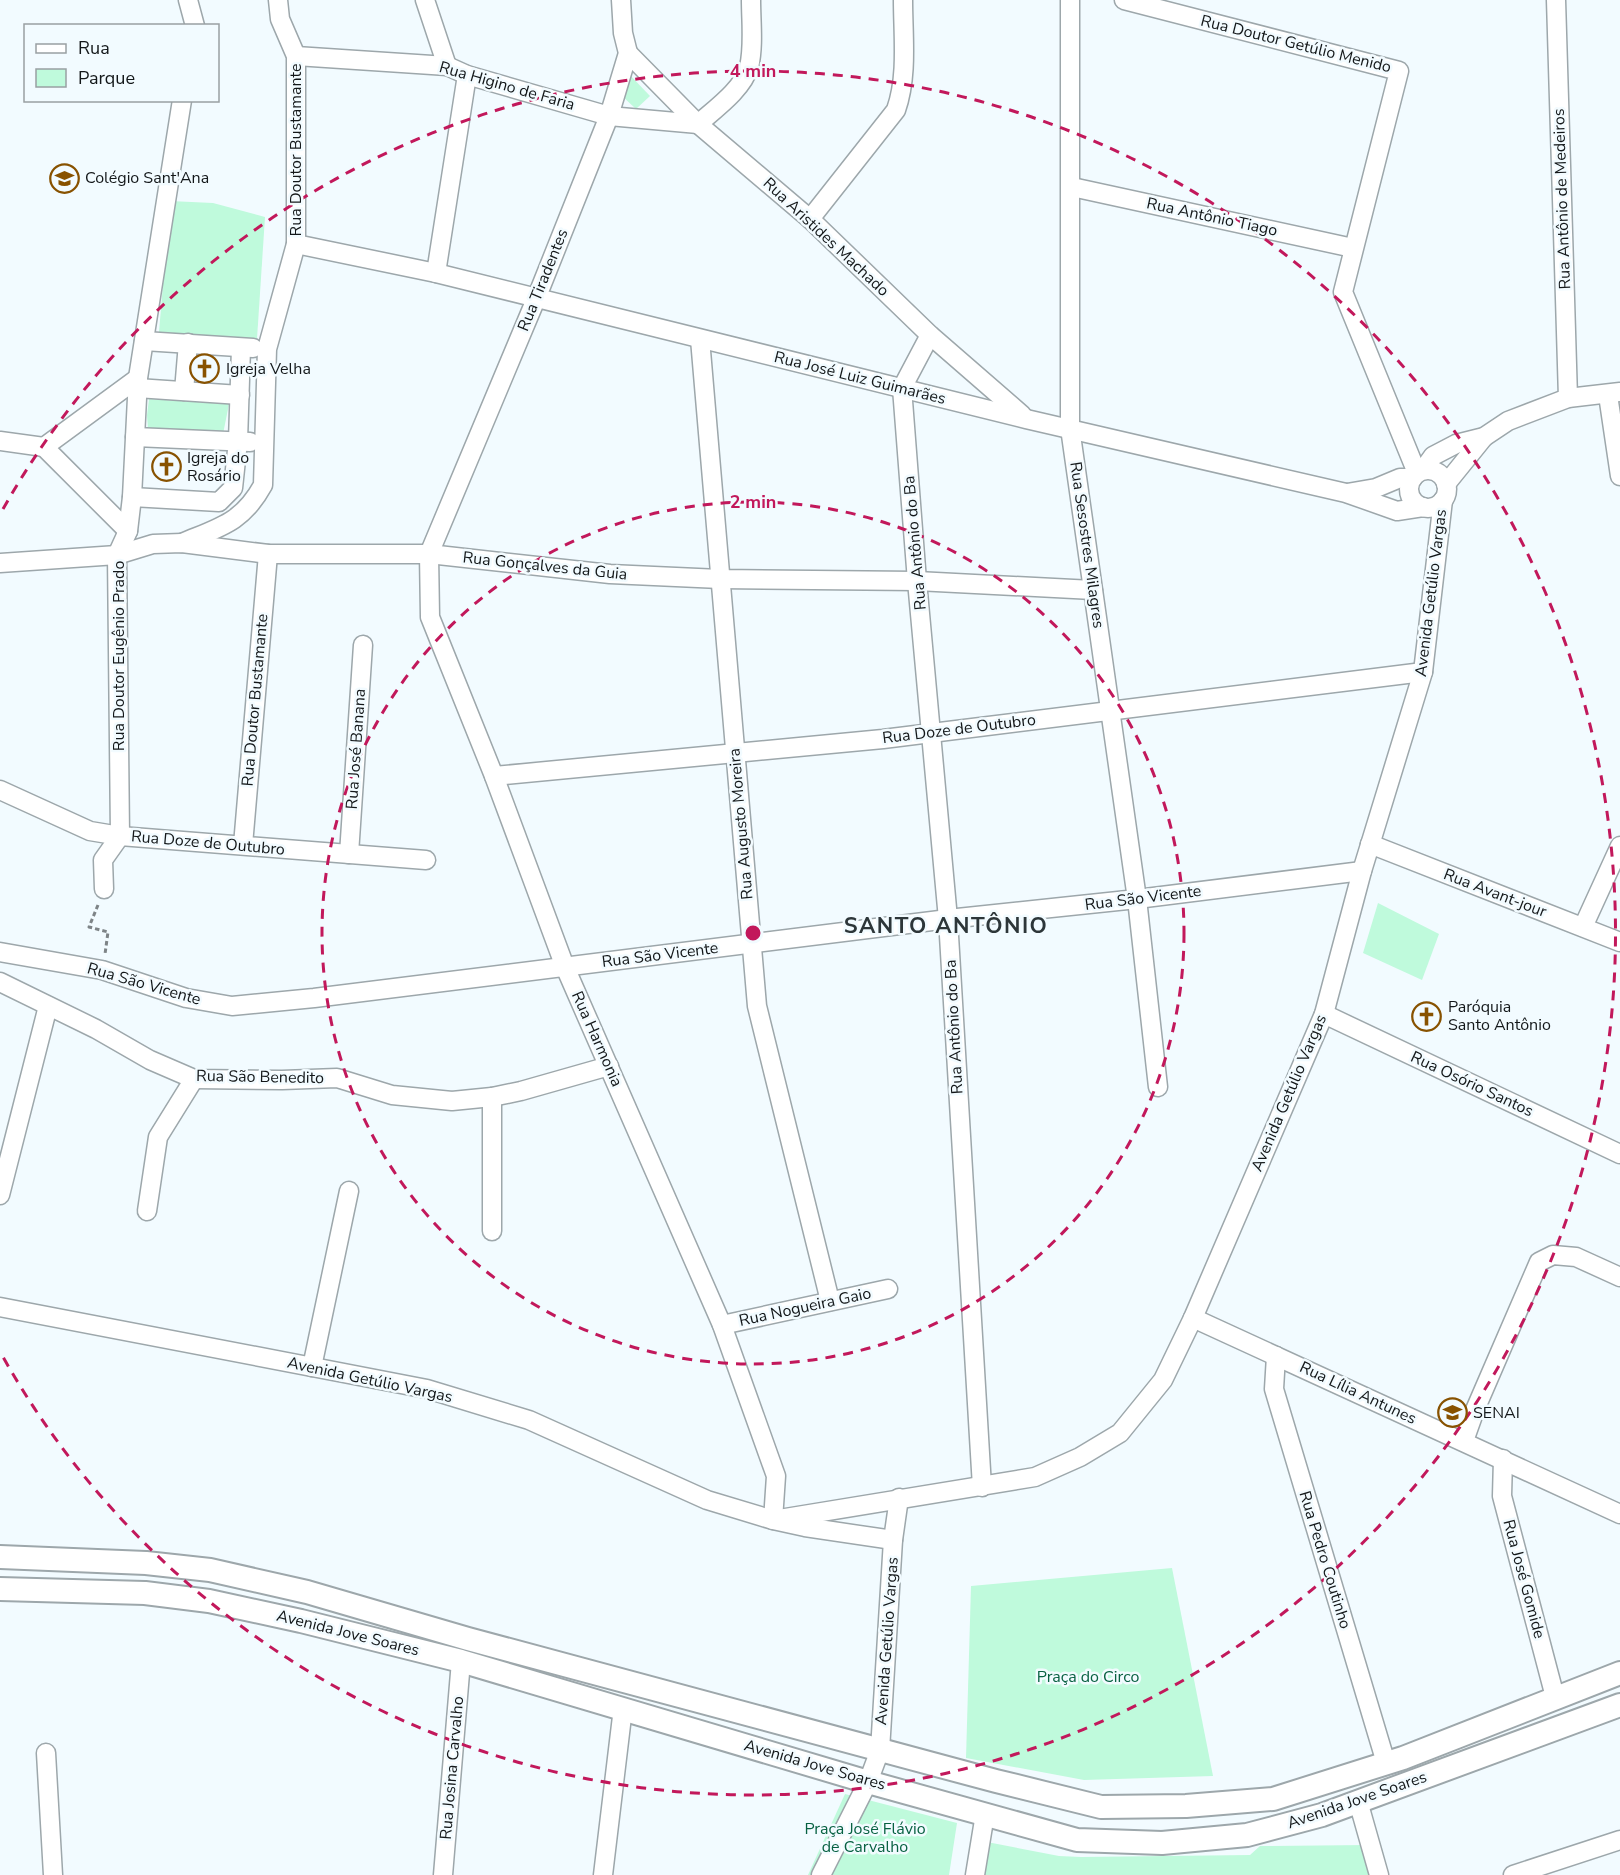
<svg xmlns="http://www.w3.org/2000/svg" width="1620" height="1875" viewBox="0 0 1620 1875" font-family="'Nunito Sans',sans-serif">
<style>
.green{fill:#bffadc}
.lines{fill:none;stroke-linecap:round;stroke-linejoin:round}
.minor-casing{stroke:#9da7ab;stroke-width:21}
.major-casing{stroke:#9da7ab;stroke-width:26}
.path{stroke:#7e8487;stroke-width:3;stroke-dasharray:4.5 3;stroke-linecap:butt}
.minor{stroke:#fff;stroke-width:18}
.major{stroke:#fff;stroke-width:22}
.ring{fill:none;stroke:#c2185b;stroke-width:3;stroke-dasharray:10 8}
.labels{text-anchor:middle;dominant-baseline:central;stroke-width:5;stroke-linejoin:round;paint-order:stroke}
.street-label{font-size:16px;fill:#131719;stroke:#f2fbff}
.poi-label{font-size:16px;fill:#131719;stroke:#f2fbff;text-anchor:start}
.park-label{font-size:16px;fill:#086142;stroke:#f2fbff}
.district-label{font-size:22px;font-weight:bold;letter-spacing:1.5px;fill:#2d3639;stroke:#f2fbff}
.centre{fill:#c2185b;stroke:#f2fbff;stroke-width:3}
.ring-label{font-size:18px;text-anchor:middle;font-weight:bold;fill:#c2185b;stroke:#f2fbff;stroke-width:5;stroke-linejoin:round;paint-order:stroke}
</style>
<rect width="100%" height="100%" fill="#f2fbff"/>
<!-- green -->
<g class="green">
<polygon points="627,72 650,96 636,109 621,95"/>
<polygon points="170,201 213,203 265,217 257,339 159,332"/>
<polygon points="149,399 229,404 223,434 148,430 147,415"/>
<polygon points="1378,903 1439,934 1422,980 1363,953"/>
<polygon points="1172,1568 1213,1776 1084,1780 966,1758 971,1586"/>
<polygon points="845,1794 957,1823 949,1875 808,1875"/>
<polygon points="987,1842 1059,1856 1081,1857 1250,1855 1260,1846 1367,1845 1374,1875 985,1875"/>
</g>
<g class="lines">
<defs>
<g id="minor">
<polyline points="188,0 195,26"/>
<polyline points="425,0 447,66"/>
<polyline points="621,0 623,33 628,53 609,116 536,299 429,554 430,617 494,776 565,967 722,1325 776,1476 773,1520 805,1527 893,1540"/>
<polyline points="1070,0 1070,428 1137,899 1158,1087"/>
<polyline points="1124,0 1399,71 1343,292 1417,473"/>
<polyline points="1556,0 1568,398"/>
<polyline points="628,53 698,124 810,219 930,335 1022,415"/>
<polyline points="296,56 447,66 467,75 609,116 698,124"/>
<path d="M698,124C715,109 743,89 749,67C754,46 751,22 751,0"/>
<polyline points="1072,187 1353,248"/>
<path d="M810,219L896,110C908,76 903,36 903,0"/>
<polyline points="296,244 436,273 1026,419 1346,493 1397,511 1423,507"/>
<polyline points="436,273 467,75"/>
<polyline points="930,335 902,388 917,581 948,919 982,1487"/>
<polyline points="700,339 757,1006 830,1301"/>
<polyline points="144,341 253,348"/>
<polyline points="137,388 240,395"/>
<polyline points="184,391 188,343"/>
<polyline points="1608,395 1620,476"/>
<polyline points="135,437 250,442"/>
<polyline points="0,441 44,447"/>
<polyline points="44,447 128,531"/>
<polyline points="44,447 138,378"/>
<polyline points="1423,470 1433,456 1456,444 1484,437 1508,421 1568,398 1620,392"/>
<circle cx="1428" cy="489" r="19"/>
<polyline points="1446,484 1484,437"/>
<polyline points="1347,493 1376,488 1400,478 1413,478"/>
<polyline points="132,497 219,502 233,488 238,441 241,348"/>
<path d="M182,543C220,527 242,523 263,485L267,349L296,244V56L280,19L278,0"/>
<polyline points="0,563 117,555 153,544 182,543 268,554 429,554 610,574 720,579 917,581 1093,590"/>
<polyline points="494,776 883,739 1423,672"/>
<polyline points="0,790 90,831 120,836 426,860"/>
<polyline points="1370,844 1620,942"/>
<polyline points="243,845 268,554"/>
<polyline points="349,854 363,645"/>
<polyline points="104,889 103,860 120,836 117,555 128,531 132,497 138,378 182,100"/>
<polyline points="1583,927 1620,846"/>
<polyline points="0,952 102,970 186,998 232,1006 314,998 948,919 1137,899 1362,871"/>
<polyline points="0,982 96,1029 150,1060 194,1079 282,1080 337,1078 392,1095 452,1101 492,1097 521,1091 609,1066"/>
<polyline points="1324,1014 1620,1154"/>
<polyline points="492,1097 492,1231"/>
<polyline points="0,1195 48,1006"/>
<polyline points="147,1211 158,1137 194,1079"/>
<polyline points="0,1307 427,1389 529,1420 707,1500 773,1520 1035,1477 1080,1457 1120,1433 1163,1380 1193,1318 1324,1014 1362,871 1423,672 1443,500"/>
<polyline points="1193,1318 1620,1514"/>
<polyline points="722,1325 888,1289"/>
<polyline points="1276,1356 1274,1389 1386,1763"/>
<polyline points="312,1367 349,1191"/>
<polyline points="1464,1441 1475,1410 1539,1262 1553,1255 1576,1257 1620,1277"/>
<polyline points="1503,1459 1502,1496 1555,1697"/>
<polyline points="46,1753 53,1875"/>
<polyline points="1358,1801 1379,1875"/>
<polyline points="443,1875 461,1661"/>
<polyline points="603,1875 623,1708"/>
<polyline points="821,1875 868,1782 880,1750 893,1540 899,1498"/>
<polyline points="975,1875 985,1814"/>
<polyline points="1513,1875 1620,1840"/>
</g>
<g id="major">
<polyline points="0,1557 146,1563 210,1570 307,1592 468,1639 996,1781 1101,1807 1186,1806 1273,1799 1403,1758 1620,1673"/>
<polyline points="0,1589 145,1593 209,1601 301,1621 461,1661 868,1782 1077,1840 1162,1843 1247,1835 1322,1815 1620,1705"/>
</g>
</defs>
<!-- minor casing -->
<use href="#minor" class="minor-casing"/>
<!-- major casing -->
<use href="#major" class="major-casing"/>
<!-- path -->
<polyline class="path" points="98,905 89,927 108,932 105,954"/>
<!-- minor -->
<use href="#minor" class="minor"/>
<!-- major -->
<use href="#major" class="major"/>
</g>
<!-- distance rings -->
<g class="ring">
<circle cx="753" cy="933" r="431"/>
<path d="M3 509A862 862 0 1 1 3 1357"/>
</g>
<!-- icons -->
<defs>
<symbol id="school-ring" viewBox="-11 -11 22 22"><circle r="9.5" fill="#f2fbff" stroke="#885200" stroke-width="1.5"/><path d="M0-5L7-2L0 1L-7-2ZM-4 1L0 2.5L4 1V4Q0 6-4 4Z" fill="#885200"/></symbol>
<symbol id="church-ring" viewBox="-11 -11 22 22"><circle r="9.5" fill="#f2fbff" stroke="#885200" stroke-width="1.5"/><path d="M-1.2-6h2.4v3.5h3.3v2.4h-3.3V6h-2.4V-.1h-3.3v-2.4h3.3Z" fill="#885200"/></symbol>
</defs>
<g fill-rule="evenodd">
<use href="#school-ring" x="48" y="162" width="33" height="33"/>
<use href="#church-ring" x="188" y="352" width="33" height="33"/>
<use href="#church-ring" x="150" y="450" width="33" height="33"/>
<use href="#church-ring" x="1410" y="1000" width="33" height="33"/>
<use href="#school-ring" x="1436" y="1396" width="33" height="33"/>
</g>
<g class="labels">
<!-- street labels -->
<g class="street-label">
<text transform="translate(1296 44) rotate(14)">Rua Doutor Getúlio Menido</text>
<text transform="translate(507 86) rotate(16)">Rua Higino de Faria</text>
<text transform="translate(296 150) rotate(-90)">Rua Doutor Bustamante</text>
<text transform="translate(1562 199) rotate(-92)">Rua Antônio de Medeiros</text>
<text transform="translate(1212 217) rotate(12)">Rua Antônio Tiago</text>
<text transform="translate(826 237) rotate(43)">Rua Aristides Machado</text>
<text transform="translate(543 280) rotate(-68)">Rua Tiradentes</text>
<text transform="translate(860 378) rotate(14)">Rua José Luiz Guimarães</text>
<text transform="translate(915 543) rotate(-95)">Rua Antônio do Ba</text>
<text transform="translate(1087 545) rotate(82)">Rua Sesostres Milagres</text>
<text transform="translate(545 566) rotate(6)">Rua Gonçalves da Guia</text>
<text transform="translate(1431 593) rotate(-83)">Avenida Getúlio Vargas</text>
<text transform="translate(119 656) rotate(-90)">Rua Doutor Eugênio Prado</text>
<text transform="translate(255 700) rotate(-85)">Rua Doutor Bustamante</text>
<text transform="translate(959 729) rotate(-7)">Rua Doze de Outubro</text>
<text transform="translate(356 749) rotate(-86)">Rua José Banana</text>
<text transform="translate(741 824) rotate(-95)">Rua Augusto Moreira</text>
<text transform="translate(208 843) rotate(5)">Rua Doze de Outubro</text>
<text transform="translate(1495 893) rotate(21)">Rua Avant-jour</text>
<text transform="translate(1143 898) rotate(-7)">Rua São Vicente</text>
<text transform="translate(660 955) rotate(-7)">Rua São Vicente</text>
<text transform="translate(144 984) rotate(16)">Rua São Vicente</text>
<text transform="translate(954 1027) rotate(-93)">Rua Antônio do Ba</text>
<text transform="translate(597 1039) rotate(66)">Rua Harmonia</text>
<text transform="translate(260 1077) rotate(1)">Rua São Benedito</text>
<text transform="translate(1472 1084) rotate(25)">Rua Osório Santos</text>
<text transform="translate(1289 1093) rotate(-67)">Avenida Getúlio Vargas</text>
<text transform="translate(805 1307) rotate(-12)">Rua Nogueira Gaio</text>
<text transform="translate(370 1380) rotate(12)">Avenida Getúlio Vargas</text>
<text transform="translate(1358 1393) rotate(25)">Rua Lília Antunes</text>
<text transform="translate(1325 1560) rotate(73)">Rua Pedro Coutinho</text>
<text transform="translate(1524 1579) rotate(75)">Rua José Gomide</text>
<text transform="translate(348 1633) rotate(14)">Avenida Jove Soares</text>
<text transform="translate(887 1641) rotate(-86)">Avenida Getúlio Vargas</text>
<text transform="translate(815 1765) rotate(16)">Avenida Jove Soares</text>
<text transform="translate(452 1768) rotate(-85)">Rua Josina Carvalho</text>
<text transform="translate(1357 1800) rotate(-19)">Avenida Jove Soares</text>
</g>
<!-- poi labels -->
<g class="poi-label">
<text x="85" y="178">Colégio Sant'Ana</text>
<text x="226" y="369">Igreja Velha</text>
<text x="187" y="458">Igreja do<tspan x="187" dy="18">Rosário</tspan></text>
<text x="1448" y="1007">Paróquia<tspan x="1448" dy="18">Santo Antônio</tspan></text>
<text x="1473" y="1413">SENAI</text>
</g>
<!-- park labels -->
<g class="park-label">
<text x="1088" y="1677">Praça do Circo</text>
<text x="865" y="1829">Praça José Flávio<tspan x="865" dy="18">de Carvalho</tspan></text>
</g>
<!-- district labels -->
<g class="district-label">
<text x="946" y="926">SANTO ANTÔNIO</text>
</g>
</g>
<circle cx="753" cy="933" r="9" class="centre"/>
<g class="ring-label">
<text x="753" y="77">4 min</text>
<text x="753" y="508">2 min</text>
</g>
<!-- legend -->
<rect x="24" y="24" width="195" height="78" fill="#f2fbff" stroke="#99a0a3" stroke-width="1.5"/>
<rect x="36" y="44" width="30" height="9" fill="#ffffff" stroke="#99a0a3" stroke-width="1.5"/>
<text x="78" y="54" font-size="18" fill="#131719">Rua</text>
<rect x="36" y="69" width="30" height="18" fill="#bffadc" stroke="#99a0a3" stroke-width="1.5"/>
<text x="78" y="84" font-size="18" fill="#131719">Parque</text>
</svg>
